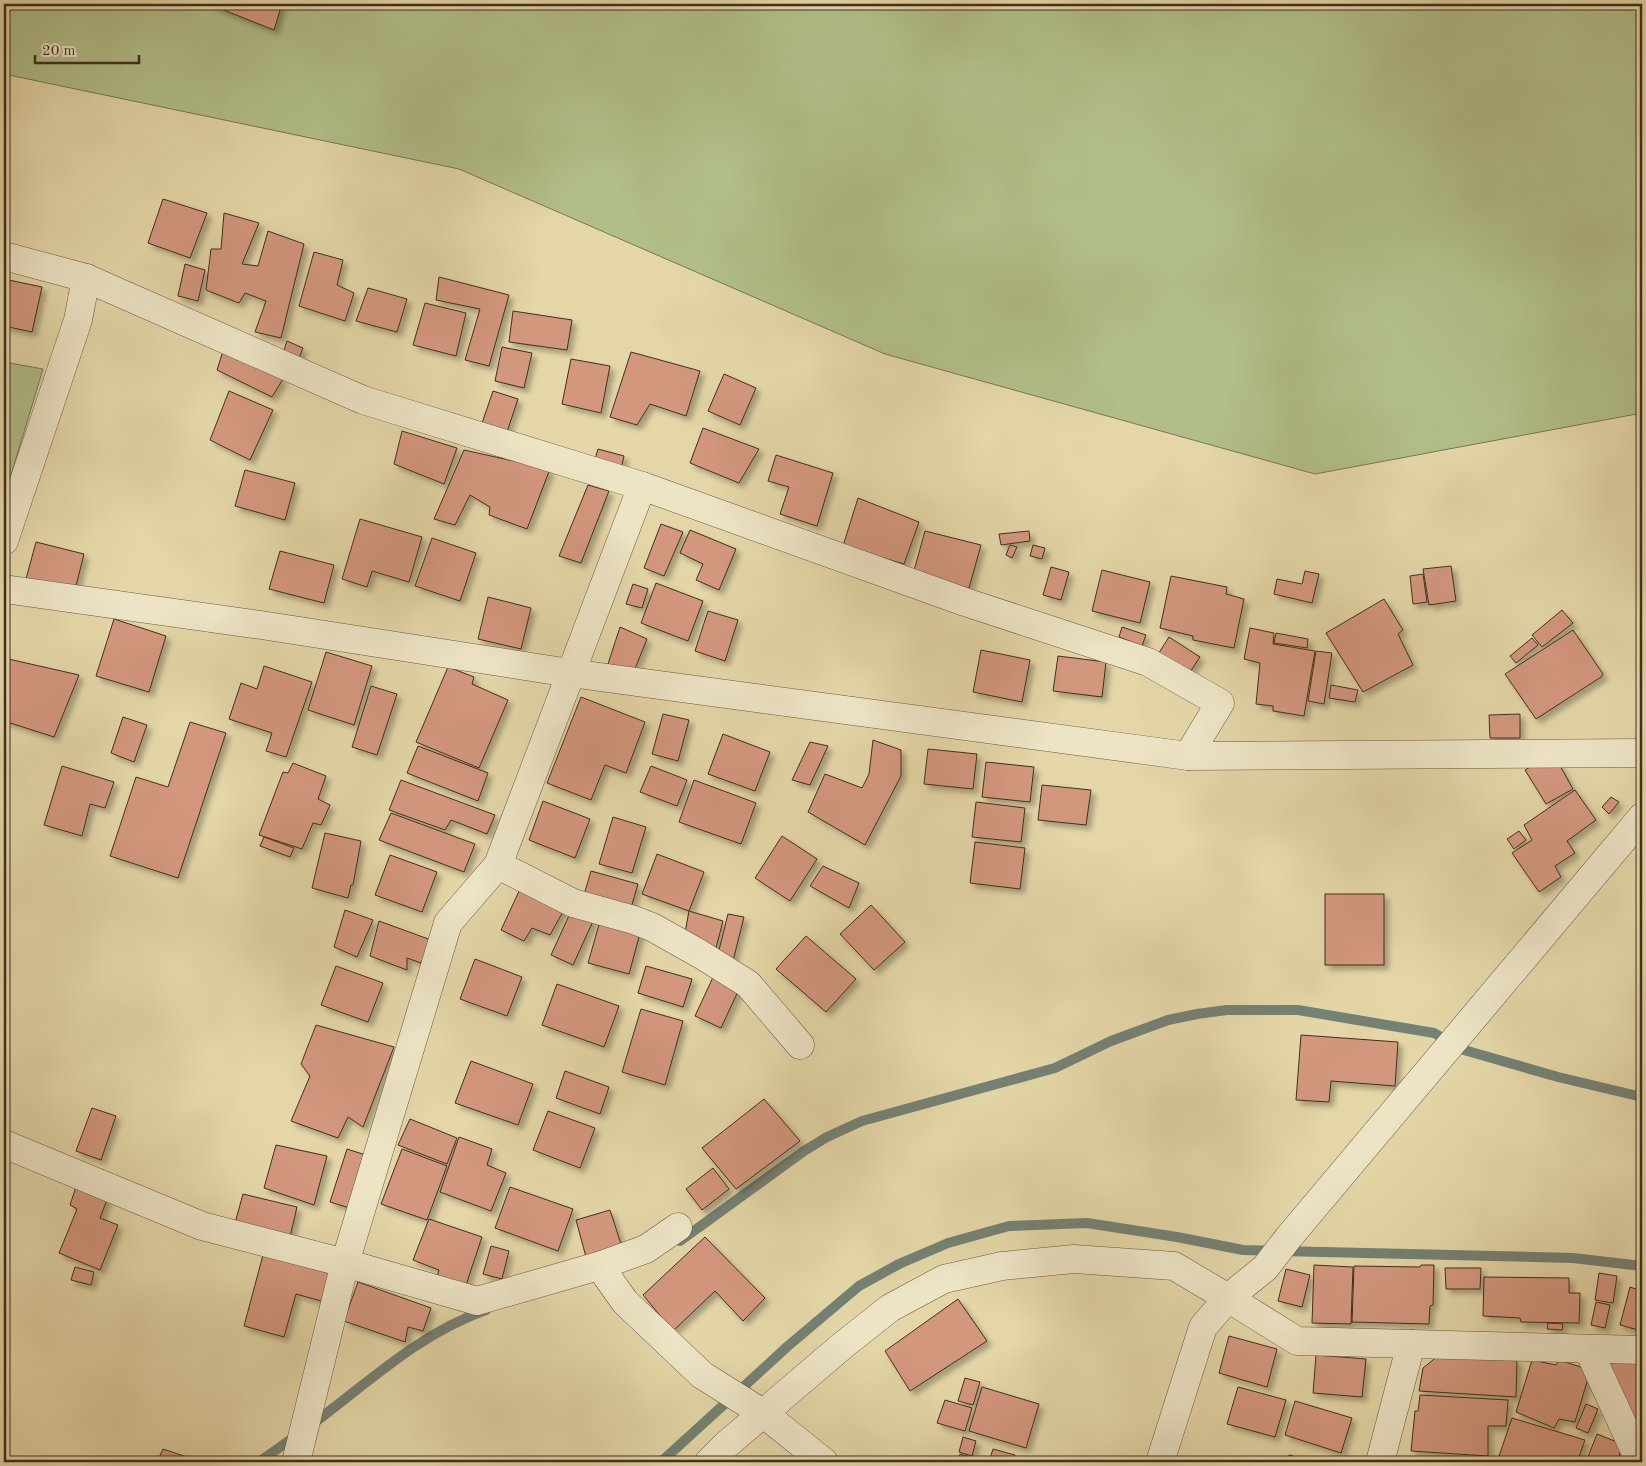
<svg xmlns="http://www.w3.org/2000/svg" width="1646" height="1466" viewBox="0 0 1646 1466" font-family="'Old Standard TT',serif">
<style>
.green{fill:#b1be89;stroke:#797654}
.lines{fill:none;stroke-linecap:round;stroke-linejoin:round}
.stream{stroke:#758174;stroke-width:10}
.building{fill:#d3977e;stroke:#412e1e;filter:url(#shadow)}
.minor-casing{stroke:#6a5840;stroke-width:29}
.minor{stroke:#ede4c6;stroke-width:28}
</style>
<defs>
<filter id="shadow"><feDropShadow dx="4.5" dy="4.5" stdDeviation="2.5" flood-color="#0004"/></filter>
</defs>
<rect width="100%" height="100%" fill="#e4d6a7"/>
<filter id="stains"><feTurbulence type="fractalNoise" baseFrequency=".004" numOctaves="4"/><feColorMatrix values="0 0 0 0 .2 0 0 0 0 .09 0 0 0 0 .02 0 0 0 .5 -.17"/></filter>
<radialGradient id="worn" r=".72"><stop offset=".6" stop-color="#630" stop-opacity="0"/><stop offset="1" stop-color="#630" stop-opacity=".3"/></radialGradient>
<!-- green -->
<g class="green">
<polygon points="4,4 1642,4 1642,413 1315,474 885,354 459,169 4,74"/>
<polygon points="4,362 43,369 4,498"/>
</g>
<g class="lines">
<!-- stream -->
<g class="stream">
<polyline points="680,1241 804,1151 827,1137 862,1121 1055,1068 1111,1041 1168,1020 1197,1014 1227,1010 1298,1010 1434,1033 1464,1050 1558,1077 1642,1097"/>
<path d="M311,1425C368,1383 418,1334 486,1310"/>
<polyline points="259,1462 297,1435"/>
<polyline points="661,1462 788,1346 859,1286 899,1264 948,1243 1009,1226 1087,1223 1177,1237 1243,1250 1573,1258 1642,1266"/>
</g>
</g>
<!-- building -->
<g class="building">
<polygon points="211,4 282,4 274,30 211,5"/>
<polygon points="163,199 207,213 190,258 148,243"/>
<polygon points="224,213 259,223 242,264 258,266 268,231 304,244 281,338 255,332 266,301 245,293 239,303 206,290 211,249 221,249"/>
<polygon points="314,252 343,260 337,285 354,293 345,321 299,306"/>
<polygon points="185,264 205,270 198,301 178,296"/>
<polygon points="439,277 509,295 489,366 465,360 480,309 436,300"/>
<polygon points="4,279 42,287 32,332 4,326"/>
<polygon points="368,288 407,299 397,332 356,321"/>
<polygon points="425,303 466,313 456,356 413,345"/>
<polygon points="513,311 572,320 567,350 509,342"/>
<polygon points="287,341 303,348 297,363 282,356"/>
<polygon points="502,347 532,353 524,388 495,381"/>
<polygon points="223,351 283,379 272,397 217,370"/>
<polygon points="631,352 700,371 686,416 650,404 637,425 610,417"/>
<polygon points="571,359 610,366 601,413 562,404"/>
<polygon points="724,374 756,388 740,425 708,411"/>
<polygon points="229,391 273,410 250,460 210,440"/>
<polygon points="493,391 518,399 506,435 481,426"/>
<polygon points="703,428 759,449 739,483 690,463"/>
<polygon points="402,431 457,448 444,484 394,464"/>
<polygon points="598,449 624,456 620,473 593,466"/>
<polygon points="464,450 550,469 527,529 489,515 490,507 470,495 455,525 434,519"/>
<polygon points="776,455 833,473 817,526 780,514 789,487 768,481"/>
<polygon points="245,470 295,483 285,520 235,506"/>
<polygon points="588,485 609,491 581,563 559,556"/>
<polygon points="858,498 919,522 904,564 843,546"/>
<polygon points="360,519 422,537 409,582 372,571 367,587 342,579"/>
<polygon points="661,524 683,532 664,576 644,568"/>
<polygon points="690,530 736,549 719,590 696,580 703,564 680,553"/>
<polygon points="925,531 981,545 969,588 913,574"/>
<polygon points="1029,531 1030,541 1001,545 999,534"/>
<polygon points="432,538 476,553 460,601 415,586"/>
<polygon points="36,542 84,554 75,590 26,579"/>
<polygon points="1010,545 1017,547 1012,558 1006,555"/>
<polygon points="1033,545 1045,548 1042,559 1030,556"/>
<polygon points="280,551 334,565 324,603 269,589"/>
<polygon points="1451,566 1456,601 1429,605 1423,569"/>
<polygon points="1051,567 1069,572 1061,600 1043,595"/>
<polygon points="1102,570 1150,582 1140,623 1092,611"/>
<polygon points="1305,571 1319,574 1312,603 1274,594 1277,579 1302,584"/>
<polygon points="1423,574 1427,602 1413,604 1410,576"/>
<polygon points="1171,576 1227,587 1226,594 1244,599 1234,648 1193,640 1193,636 1160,628"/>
<polygon points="656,583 703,601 688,641 641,623"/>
<polygon points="633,584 648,589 642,608 626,604"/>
<polygon points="488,597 531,608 521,649 478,639"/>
<polygon points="1384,599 1403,630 1398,634 1413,665 1363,692 1326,633"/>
<polygon points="1562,610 1573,623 1542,647 1532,635"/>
<polygon points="708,611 738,620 725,661 695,651"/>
<polygon points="114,619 166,636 149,692 96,676"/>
<polygon points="620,627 647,639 632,676 607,667"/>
<polygon points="1122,627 1146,635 1142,646 1119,637"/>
<polygon points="1250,628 1274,633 1273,644 1315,651 1304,716 1273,711 1273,706 1256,704 1260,663 1244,659"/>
<polygon points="1573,630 1603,674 1601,677 1536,719 1505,674"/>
<polygon points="1276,633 1308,639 1307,648 1274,643"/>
<polygon points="1169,637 1200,657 1186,678 1155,659"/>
<polygon points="1532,638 1538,645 1516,663 1510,656"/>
<polygon points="981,650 1030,660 1022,702 973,692"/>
<polygon points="1316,651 1332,653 1324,704 1308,701"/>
<polygon points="326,652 372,666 354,725 308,710"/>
<polygon points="1058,656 1106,662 1102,697 1053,691"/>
<polygon points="4,658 79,675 54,737 4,721"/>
<polygon points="264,666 312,682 286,757 266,751 272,733 229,719 241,683 257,689"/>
<polygon points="448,667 474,677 472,684 508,700 479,768 416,742"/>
<polygon points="1331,685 1358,690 1355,702 1329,698"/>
<polygon points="371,686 397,694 377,755 352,747"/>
<polygon points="581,697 645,722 626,773 605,765 591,800 547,783"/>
<polygon points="663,714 689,720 678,761 652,754"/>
<polygon points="1520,714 1520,738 1490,738 1489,715"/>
<polygon points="123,717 147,725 134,762 111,753"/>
<polygon points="190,722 226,733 178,878 110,856 136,777 168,787"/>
<polygon points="723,734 770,752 755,791 708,774"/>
<polygon points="873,740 901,750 901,776 865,845 808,812 825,774 862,788 869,774"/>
<polygon points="810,742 828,746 810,785 792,780"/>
<polygon points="418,746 488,773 478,801 407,773"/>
<polygon points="928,749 977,754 973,789 924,784"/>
<polygon points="1542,760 1558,762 1573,789 1546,804 1525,770"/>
<polygon points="986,762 1034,767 1030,802 982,797"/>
<polygon points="293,763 326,776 318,799 330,805 321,825 313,823 302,849 259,835 283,772 288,773"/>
<polygon points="62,766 114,782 105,808 90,804 82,836 44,825"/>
<polygon points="651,766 687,780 677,806 640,792"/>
<polygon points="401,780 495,815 487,834 451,820 445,830 389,810"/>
<polygon points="694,780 756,803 741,844 679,822"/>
<polygon points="1042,785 1091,790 1086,825 1038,820"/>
<polygon points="1575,790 1596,820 1567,841 1575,853 1555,866 1561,877 1539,892 1512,853 1532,840 1524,825"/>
<polygon points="1611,797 1619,802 1609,814 1602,807"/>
<polygon points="543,801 590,819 575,858 529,840"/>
<polygon points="976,802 1025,808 1021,842 972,837"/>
<polygon points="391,813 475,844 464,872 379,840"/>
<polygon points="613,817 646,827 632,873 599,864"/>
<polygon points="1519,831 1526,840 1514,849 1507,839"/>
<polygon points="325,833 361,841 353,885 351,885 348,898 312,888"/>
<polygon points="782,836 817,859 790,901 755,878"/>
<polygon points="264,837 294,848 290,857 260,846"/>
<polygon points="975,842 1025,848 1020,889 970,883"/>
<polygon points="657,854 704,872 689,911 642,894"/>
<polygon points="390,855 437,872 422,912 375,895"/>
<polygon points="823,866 859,883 849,908 810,886"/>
<polygon points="591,871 638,884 628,918 581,905"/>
<polygon points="521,887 565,908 550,935 532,928 524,941 501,930"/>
<rect x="1325" y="894" width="59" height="71"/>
<polygon points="871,905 905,942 874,970 840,934"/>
<polygon points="572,909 594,919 573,965 551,955"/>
<polygon points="345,910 373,920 357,957 334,947"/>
<polygon points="689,911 723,921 716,948 684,938"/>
<polygon points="602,914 642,926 629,974 588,963"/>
<polygon points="728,914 744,917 733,961 717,958"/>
<polygon points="379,921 431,940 421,963 407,958 407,970 370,956"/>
<polygon points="806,936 856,979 826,1012 776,969"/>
<polygon points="475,959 522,977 507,1016 460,999"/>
<polygon points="336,966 383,983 368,1022 321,1005"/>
<polygon points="646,966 692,979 683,1007 638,993"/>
<polygon points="715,973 741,985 721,1028 695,1016"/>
<polygon points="557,984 619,1006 604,1047 542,1025"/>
<polygon points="641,1009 683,1021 665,1085 622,1072"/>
<polygon points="316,1025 394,1047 363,1127 348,1117 338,1138 291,1121 310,1076 301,1064"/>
<polygon points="1301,1035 1398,1042 1395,1086 1331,1081 1329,1102 1296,1100"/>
<polygon points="471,1061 533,1084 518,1125 455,1103"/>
<polygon points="565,1071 609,1087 600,1114 556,1098"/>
<polygon points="764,1099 800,1141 736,1189 702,1148"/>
<polygon points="92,1108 116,1116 101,1160 76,1151"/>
<polygon points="548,1111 595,1128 580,1168 533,1150"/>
<polygon points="410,1119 457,1138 447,1164 398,1145"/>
<polygon points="459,1137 492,1149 487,1165 506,1173 491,1211 440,1192"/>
<polygon points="276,1145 327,1156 314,1205 264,1188"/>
<polygon points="347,1149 372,1157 356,1210 330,1202"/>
<polygon points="402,1149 447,1166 427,1220 381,1204"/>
<polygon points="713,1168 729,1189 702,1210 686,1189"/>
<polygon points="77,1184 108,1197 100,1218 118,1225 100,1270 59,1253 77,1209 70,1205"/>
<polygon points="510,1187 573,1209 558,1251 495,1228"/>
<polygon points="243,1194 297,1207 290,1237 235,1223"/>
<polygon points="610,1210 622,1247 586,1257 576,1220"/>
<polygon points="429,1219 482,1237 465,1288 436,1280 439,1270 413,1260"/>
<polygon points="705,1237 765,1298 743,1321 715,1291 673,1331 643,1295"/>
<polygon points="491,1246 509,1251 502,1279 483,1274"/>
<polygon points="263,1255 332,1274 325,1302 296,1294 284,1337 244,1326"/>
<polygon points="1314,1265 1353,1267 1351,1324 1312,1323"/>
<polygon points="1421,1265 1434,1265 1433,1305 1430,1306 1429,1324 1352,1322 1354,1266 1420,1267"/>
<polygon points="75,1267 94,1272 91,1285 71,1280"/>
<polygon points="1445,1268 1481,1268 1480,1289 1446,1289"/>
<polygon points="1286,1269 1310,1275 1302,1307 1278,1301"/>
<polygon points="1599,1273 1617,1276 1613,1303 1595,1300"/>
<polygon points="1484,1277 1569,1278 1569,1293 1580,1293 1579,1323 1521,1322 1520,1318 1483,1316"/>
<polygon points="358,1282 431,1308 423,1331 408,1327 405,1342 344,1321"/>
<polygon points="1630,1287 1642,1291 1642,1331 1620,1325"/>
<polygon points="958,1299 987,1341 910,1391 885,1351"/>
<polygon points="1596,1302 1610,1305 1605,1328 1591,1325"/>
<polygon points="1548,1323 1563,1324 1562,1330 1547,1329"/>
<polygon points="1229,1336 1277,1349 1267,1387 1219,1373"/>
<polygon points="1630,1354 1642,1359 1642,1431 1637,1434 1605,1366"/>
<polygon points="1316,1355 1366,1359 1362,1397 1313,1393"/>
<polygon points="1439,1355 1517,1360 1516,1397 1419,1391 1423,1368"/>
<polygon points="1532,1360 1556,1365 1559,1360 1587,1369 1589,1375 1575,1422 1559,1419 1554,1428 1516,1412"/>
<polygon points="965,1378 980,1382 973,1405 958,1401"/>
<polygon points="982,1387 1039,1404 1026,1448 969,1431"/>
<polygon points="1238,1387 1286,1400 1275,1437 1227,1424"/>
<polygon points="1420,1395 1508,1400 1506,1426 1488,1426 1488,1456 1411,1451 1415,1411 1418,1411"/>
<polygon points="945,1400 972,1408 965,1431 937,1423"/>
<polygon points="1295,1401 1352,1418 1341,1453 1285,1435"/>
<polygon points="1586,1404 1598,1409 1588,1433 1576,1428"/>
<polygon points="1512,1418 1585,1440 1577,1462 1497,1462"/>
<polygon points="1597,1434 1622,1444 1618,1462 1586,1462"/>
<polygon points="963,1437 976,1441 972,1456 959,1452"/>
<polygon points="163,1449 199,1461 198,1462 157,1462"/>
<polygon points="993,1449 1015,1455 1013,1462 989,1462"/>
<polygon points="960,1454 987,1462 958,1462"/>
<polygon points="1289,1455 1315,1462 1287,1462"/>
</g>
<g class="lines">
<defs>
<g id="minor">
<polyline points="4,256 86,278 363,400 642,486"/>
<polyline points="4,541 78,320 86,278"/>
<polyline points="4,589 261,625 570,673 1188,756 1642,753"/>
<polyline points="498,865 573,903 634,920 652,927 700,954 748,984 800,1045"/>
<polyline points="4,1144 202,1226 345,1263 477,1301 602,1265 646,1249 678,1227"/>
<polyline points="602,1265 603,1271 625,1302 702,1375 764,1414 824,1462"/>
<polyline points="1588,1349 1640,1462"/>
<polyline points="296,1462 345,1263 448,923 498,865 642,486 965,602 1148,662 1220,703 1188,756"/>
<polyline points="709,1462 726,1445 842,1346 890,1308 944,1279 1002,1266 1074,1259 1174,1266 1228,1298 1297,1341 1642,1350"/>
<polyline points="1160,1462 1203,1327 1228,1298 1265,1268 1289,1237 1642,817"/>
<polyline points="1380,1462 1411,1344"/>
</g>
</defs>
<!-- minor casing -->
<use href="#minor" class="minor-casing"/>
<!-- minor -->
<use href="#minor" class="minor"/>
</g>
<!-- margin -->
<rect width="1646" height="1466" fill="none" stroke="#e4d6a7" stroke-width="20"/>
<rect x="5" y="5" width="1636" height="1456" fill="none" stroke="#412e1e" stroke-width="2.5"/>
<rect x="10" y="10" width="1626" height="1446" fill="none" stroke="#412e1e"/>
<!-- scale -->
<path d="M35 55v8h104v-8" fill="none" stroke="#412e1e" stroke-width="2.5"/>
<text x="42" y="55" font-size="15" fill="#412e1e" stroke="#ede4c6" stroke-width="4" paint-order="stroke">20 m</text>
<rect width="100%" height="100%" filter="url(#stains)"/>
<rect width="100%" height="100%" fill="url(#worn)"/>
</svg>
